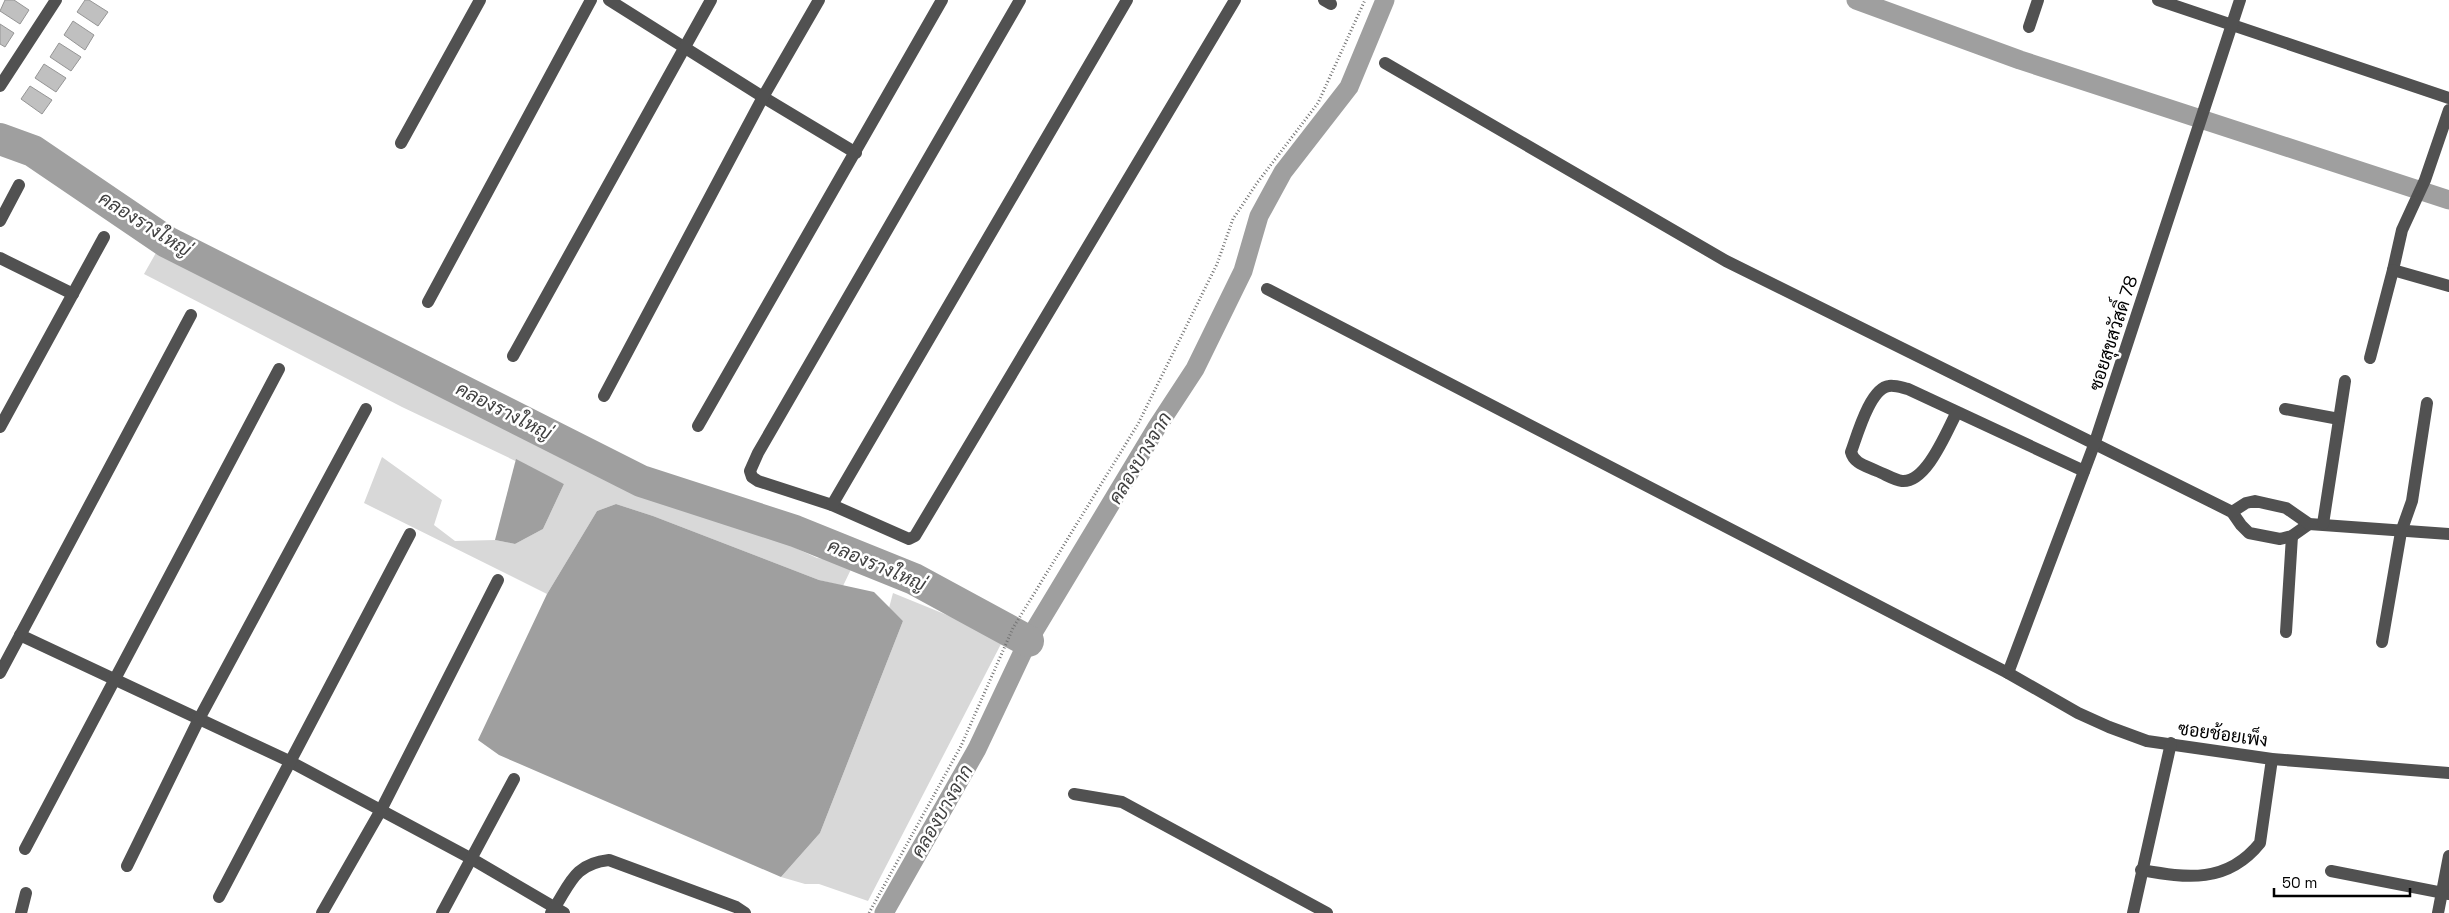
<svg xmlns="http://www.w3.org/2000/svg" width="2449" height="913" viewBox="0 0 2449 913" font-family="'Space Grotesk',Sarabun,sans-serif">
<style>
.green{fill:#d8d8d8}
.water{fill:#9f9f9f}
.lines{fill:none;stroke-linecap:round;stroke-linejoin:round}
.canal{stroke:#9f9f9f;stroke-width:19}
.river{stroke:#9f9f9f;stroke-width:32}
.building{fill:#c0c0c0;stroke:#959595}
.path{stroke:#737373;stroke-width:3;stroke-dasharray:1 2.5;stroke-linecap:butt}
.minor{stroke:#515151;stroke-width:12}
.labels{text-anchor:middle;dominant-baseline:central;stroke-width:5;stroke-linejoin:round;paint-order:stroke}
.street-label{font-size:18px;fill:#000;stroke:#fff}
.water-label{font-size:19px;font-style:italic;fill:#404040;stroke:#fff}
</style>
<rect width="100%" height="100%" fill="#fff"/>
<!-- green -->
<g class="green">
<polygon points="157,251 254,303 531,440 670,500 740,522 817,558 854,563 843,586 819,580 653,516 616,504 597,511 547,594 364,503 382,457 442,500 434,525 455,541 495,540 515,544 543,529 564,484 402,407 144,274"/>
<polygon points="893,593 996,635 1001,644 868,901 819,884 805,884 781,877 820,833 903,621 889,608"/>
</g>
<!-- water -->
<g class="water">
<polygon points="516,459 564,484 543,529 515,544 495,540"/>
<polygon points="616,504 653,516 819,580 874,592 903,621 820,833 781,877 499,755 478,740 547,594 597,511"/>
</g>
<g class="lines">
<!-- canal -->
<g class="canal">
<polyline points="1856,0 2020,60 2449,200"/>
<polyline points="884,913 977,749 1028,641 1157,427 1195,369 1243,271 1259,216 1283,172 1349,87 1385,0"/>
</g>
<!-- river -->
<polyline class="river" points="0,139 33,151 167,242 641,481 795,531 914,579 1028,641"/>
</g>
<!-- building -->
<g class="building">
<polygon points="5,0 14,0 29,10 20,24 0,11"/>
<polygon points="85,0 89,0 108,12 98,26 77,12"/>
<polygon points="73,21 94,35 85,50 64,35"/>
<polygon points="0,24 14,33 5,47 0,44"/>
<polygon points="59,43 81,57 71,71 50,57"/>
<polygon points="44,64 66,78 56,92 35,78"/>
<polygon points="30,86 52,100 42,114 21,99"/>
</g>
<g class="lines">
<!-- path -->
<polyline class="path" points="869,913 961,746 1013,628 1138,424 1217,264 1233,219 1257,183 1318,103 1365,0"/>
<!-- minor -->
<g class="minor">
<polyline points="609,0 763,97 856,153"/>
<polyline points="1020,0 758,453 750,471 752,477 758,481 832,505 909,539 915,536 1235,0"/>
<polyline points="1324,0 1331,4"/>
<polyline points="2158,0 2449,98"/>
<polyline points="2029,27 2038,0"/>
<polyline points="1385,63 1726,261 2232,512 2241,525 2249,533 2280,539 2292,536 2309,524"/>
<polyline points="0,86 56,0"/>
<polyline points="2449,110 2425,180 2402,230 2393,270 2449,286"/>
<polyline points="401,143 480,0"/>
<polyline points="0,221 19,185"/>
<polyline points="0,258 73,294"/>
<polyline points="1267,289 2008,673 2078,713 2109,727 2147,741 2272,759 2449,773"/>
<polyline points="428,302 591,0"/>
<polyline points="513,356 711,0"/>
<polyline points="2370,358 2393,270"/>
<polyline points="604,396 763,97 819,0"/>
<polyline points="2285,409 2339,419"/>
<path d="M1957,412C1947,430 1927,483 1902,481C1894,480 1885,474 1877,471C1867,466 1854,464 1851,452C1857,436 1870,388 1889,386C1895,385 1903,388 1908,389L2084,471"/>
<polyline points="698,426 942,0"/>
<polyline points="0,427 104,237"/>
<polyline points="832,505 1127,0"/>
<polyline points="2232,512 2246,503 2255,501 2286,508 2309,524 2449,534"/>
<polyline points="2323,524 2345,381"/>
<polyline points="2286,632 2292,536"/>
<polyline points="20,635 289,761 472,859 564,913"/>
<polyline points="2382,642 2401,532 2412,501 2427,403"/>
<polyline points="0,673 191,315"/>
<polyline points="2008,673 2094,445 2240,0"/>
<polyline points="1074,794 1122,802 1327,913"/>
<polyline points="25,849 279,369"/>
<polyline points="127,866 199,719 366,409"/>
<path d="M2141,870C2187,878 2227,884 2260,843L2272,759"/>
<polyline points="2331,871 2449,894"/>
<polyline points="219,897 410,534"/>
<polyline points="21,913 26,893"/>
<polyline points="322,913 381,810 498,580"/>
<polyline points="442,913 514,779"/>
<path d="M551,913C570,886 572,864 609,860L736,907L745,913"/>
<polyline points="2133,913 2171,743"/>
<polyline points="2438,913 2449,856"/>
</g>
</g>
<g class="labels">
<!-- street labels -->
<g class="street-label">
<text transform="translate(2113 333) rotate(-72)">ซอยสุขสวัสดิ์ 78</text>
<text transform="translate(2223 734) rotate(8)">ซอยช้อยเพ็ง</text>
</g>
<!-- water labels -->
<g class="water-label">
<text transform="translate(145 224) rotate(32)">คลองรางใหญ่</text>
<text transform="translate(504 411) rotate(27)">คลองรางใหญ่</text>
<text transform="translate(1140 458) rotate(-59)">คลองบางจาก</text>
<text transform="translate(877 565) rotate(23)">คลองรางใหญ่</text>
<text transform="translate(942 811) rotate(-60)">คลองบางจาก</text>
</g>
</g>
<!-- scale -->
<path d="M2274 888v8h136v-8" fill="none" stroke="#000000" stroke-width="2.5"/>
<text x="2282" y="888" font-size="15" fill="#000000" stroke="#ffffff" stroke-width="4" paint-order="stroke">50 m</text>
</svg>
